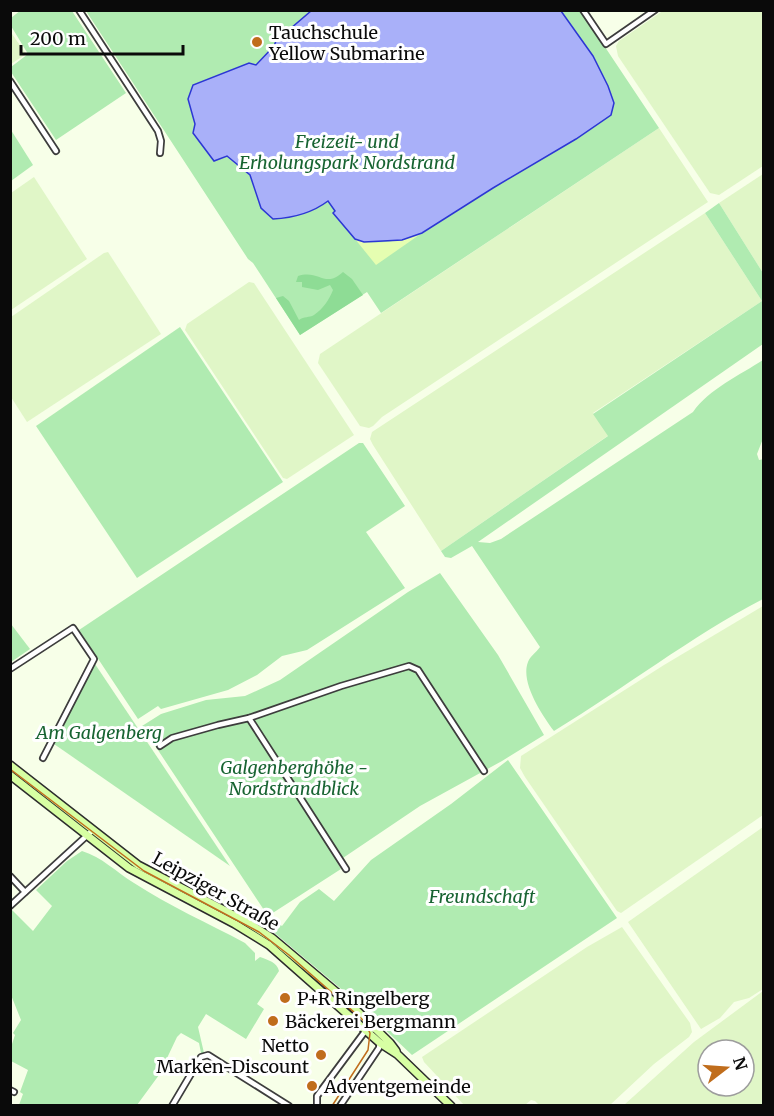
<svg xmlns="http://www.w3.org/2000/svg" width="774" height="1116" viewBox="0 0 774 1116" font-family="Merriweather,serif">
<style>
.farmland{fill:#e0f6c7;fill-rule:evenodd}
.green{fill:#b0ebb1}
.forest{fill:#8edc95}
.sand{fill:#e5feb1}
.water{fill:#a9b0f9;stroke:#2c37d4;stroke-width:1.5}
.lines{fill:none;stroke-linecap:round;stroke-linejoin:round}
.street-casing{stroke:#3d3d3d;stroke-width:8}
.secondary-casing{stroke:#2c2c2c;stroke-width:10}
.street{stroke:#fff;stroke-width:4.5}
.secondary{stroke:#d7ffa3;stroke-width:7}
.tram{stroke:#c06d1c;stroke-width:1.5}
.poi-dot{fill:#c06d1c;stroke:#fff;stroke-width:2}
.labels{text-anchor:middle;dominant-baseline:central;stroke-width:6;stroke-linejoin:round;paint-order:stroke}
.poi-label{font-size:18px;fill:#0a0a0a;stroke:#fff;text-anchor:start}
.park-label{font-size:18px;font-style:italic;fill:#186432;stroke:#fff}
.street-label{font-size:18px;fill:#0a0a0a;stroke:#fff}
</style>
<rect width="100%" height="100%" fill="#f7ffe8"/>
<!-- farmland -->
<g class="farmland">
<polygon points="664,10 763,11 763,166 719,195 710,193 618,56 616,46 619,41"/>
<polygon points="10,31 26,54 11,64 10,64"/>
<polygon points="659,128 708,202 382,417 373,426 369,428 360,426 318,363 320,354"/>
<polygon points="763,174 763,273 719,203"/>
<polygon points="34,177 87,259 11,310 11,193"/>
<polygon points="705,213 762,301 593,413 609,435 441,551 373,445 370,439 372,432"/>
<polygon points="108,252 161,334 27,422 11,397 11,317 104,253"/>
<polygon points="249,282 254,283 354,435 287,479 283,478 185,330 187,324"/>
<polygon points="763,606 763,815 621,913 617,911 525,777 520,768 521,756 664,665"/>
<polygon points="763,827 763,989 749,998 734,1002 720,1018 701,1029 628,922"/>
<polygon points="622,927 690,1023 692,1032 689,1037 654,1064 610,1105 539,1105 535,1101 531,1100 525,1105 464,1105 424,1062 422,1057 587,947"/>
<path d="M763,991V1105H624L694,1042ZM708,1050H744V1086H708Z"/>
</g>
<!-- green -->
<g class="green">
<polygon points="21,10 72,11 126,93 56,140 11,72 11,67 28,54 11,26 11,18"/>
<polygon points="86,11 581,11 659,128 381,313 367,292 300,335 253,263 248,259"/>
<polygon points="11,130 33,165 11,181 10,181"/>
<path d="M719,203L763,273V344L478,542L490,543L501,539L693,412C709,389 740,375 763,360L764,436L757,454L759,460L764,459L763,599C690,637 625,688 554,731C542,715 520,682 528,662C530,656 536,653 540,647L472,546L451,558L445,557L441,551L608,436L593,414L762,301L705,213Z"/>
<polygon points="180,327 283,482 137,578 36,426"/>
<polygon points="359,443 363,443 405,506 366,532 405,588 307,650 282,656 257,675 228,690 161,709 158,706 138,719 79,630"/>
<polygon points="440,573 498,655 544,735 502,761 420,806 337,862 341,869 268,916 142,726 161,714 206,700 245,696 280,680 408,592"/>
<polygon points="11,624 30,649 11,662 10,662"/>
<polygon points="95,664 230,866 54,744"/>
<polygon points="508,760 617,918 412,1055 346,993 271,930 272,923 275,921 282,926 300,902 319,889 334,901 371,860 451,804"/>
<path d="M82,851C102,857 116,872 134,883C169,906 208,923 245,943L255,953V961L260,957C268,960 277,962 279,971L257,1004L264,1009L246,1039L206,1014L198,1027L204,1053H201L199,1043L181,1033L177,1037L159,1075L137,1105H19L23,1094L20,1092L28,1070L11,1061V1047L15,1035L13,1033L21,1020L11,995V912L12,910L33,931L52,906L36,890L67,861Z"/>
</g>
<!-- forest -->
<path class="forest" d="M343,272L352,279L363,295L300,335L276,298L283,296L289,301L299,320C304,316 309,318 314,315C323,309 329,300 333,290L330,285L318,290L302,287V282H296L298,276C319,269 325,289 343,272Z"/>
<!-- sand -->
<path class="sand" d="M422,233L376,265L355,239C376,247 402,240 422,233Z"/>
<!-- water -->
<path class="water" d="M561,11L593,56L608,86L614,103L611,115L576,139L493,188L422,233L402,240L364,242L355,239L333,213L335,211L328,201C312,213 293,218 273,219L261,208L250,175L227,156L214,161L193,133L195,124L188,99L193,85L249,63L256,65L274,46L276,41L311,11Z"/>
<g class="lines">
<defs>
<g id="street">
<polyline points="79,10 158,131 161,141 160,153"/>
<polyline points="583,10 606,44 655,10"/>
<polyline points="10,81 56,151"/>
<polyline points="10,669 73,628 94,659 43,758"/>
<polyline points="249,718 346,869"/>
<polyline points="160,746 172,738 218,725 249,718 341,686 409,666 418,670 484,771"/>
<polyline points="10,876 25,892"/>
<polyline points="10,906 93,830"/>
<polyline points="10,1090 14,1092"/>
<polyline points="172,1106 201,1057 208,1055 289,1106"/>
<polyline points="317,1106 317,1096 366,1030 377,1029"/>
<polyline points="340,1106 379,1048 380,1042"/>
</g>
<g id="secondary">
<polyline points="10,765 138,865 245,921 272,938 348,1002 390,1043 396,1051"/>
<polyline points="10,775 129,868 235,924 269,945 380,1043 397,1054 451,1106"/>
</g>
</defs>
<!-- street casing -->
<use href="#street" class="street-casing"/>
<!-- secondary casing -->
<use href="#secondary" class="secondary-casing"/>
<!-- street -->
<use href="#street" class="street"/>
<!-- secondary -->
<use href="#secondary" class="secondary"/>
<!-- tram -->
<polyline class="tram" points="10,769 144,871 259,932 289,955 363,1020 370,1033 368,1050 332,1106"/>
</g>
<!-- markers -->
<g class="poi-dot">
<circle cx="257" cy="42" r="6"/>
<circle cx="285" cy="998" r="6"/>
<circle cx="273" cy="1021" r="6"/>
<circle cx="321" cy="1055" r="6"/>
<circle cx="312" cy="1086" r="6"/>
</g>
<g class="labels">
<!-- poi labels -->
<g class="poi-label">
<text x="269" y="32">Tauchschule<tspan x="269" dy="21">Yellow Submarine</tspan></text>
<text x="297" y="998">P+R Ringelberg</text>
<text x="285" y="1021">Bäckerei Bergmann</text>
<text x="309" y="1045" text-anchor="end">Netto<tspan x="309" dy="21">Marken-Discount</tspan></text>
<text x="324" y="1086">Adventgemeinde</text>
</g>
<!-- park labels -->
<g class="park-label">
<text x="347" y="141">Freizeit- und<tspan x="347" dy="21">Erholungspark Nordstrand</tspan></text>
<text x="99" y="732">Am Galgenberg</text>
<text x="294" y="767">Galgenberghöhe -<tspan x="294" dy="21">Nordstrandblick</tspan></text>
<text x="482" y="896">Freundschaft</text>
</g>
<!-- street labels -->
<g class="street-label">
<text transform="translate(216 891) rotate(29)">Leipziger Straße</text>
</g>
</g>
<!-- border -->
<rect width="774" height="1116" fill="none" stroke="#0a0a0a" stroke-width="24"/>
<!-- north arrow -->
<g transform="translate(726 1068) rotate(73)"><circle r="28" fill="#ffffff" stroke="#9d9d9d" stroke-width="1.5"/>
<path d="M0-4.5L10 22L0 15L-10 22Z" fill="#c06d1c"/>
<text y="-9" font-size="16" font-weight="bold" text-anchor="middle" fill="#0a0a0a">N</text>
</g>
<!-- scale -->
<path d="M21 45v9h162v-9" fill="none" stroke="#0a0a0a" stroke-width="3"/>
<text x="30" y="45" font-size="18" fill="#0a0a0a" stroke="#ffffff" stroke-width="4.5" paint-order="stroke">200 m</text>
</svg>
